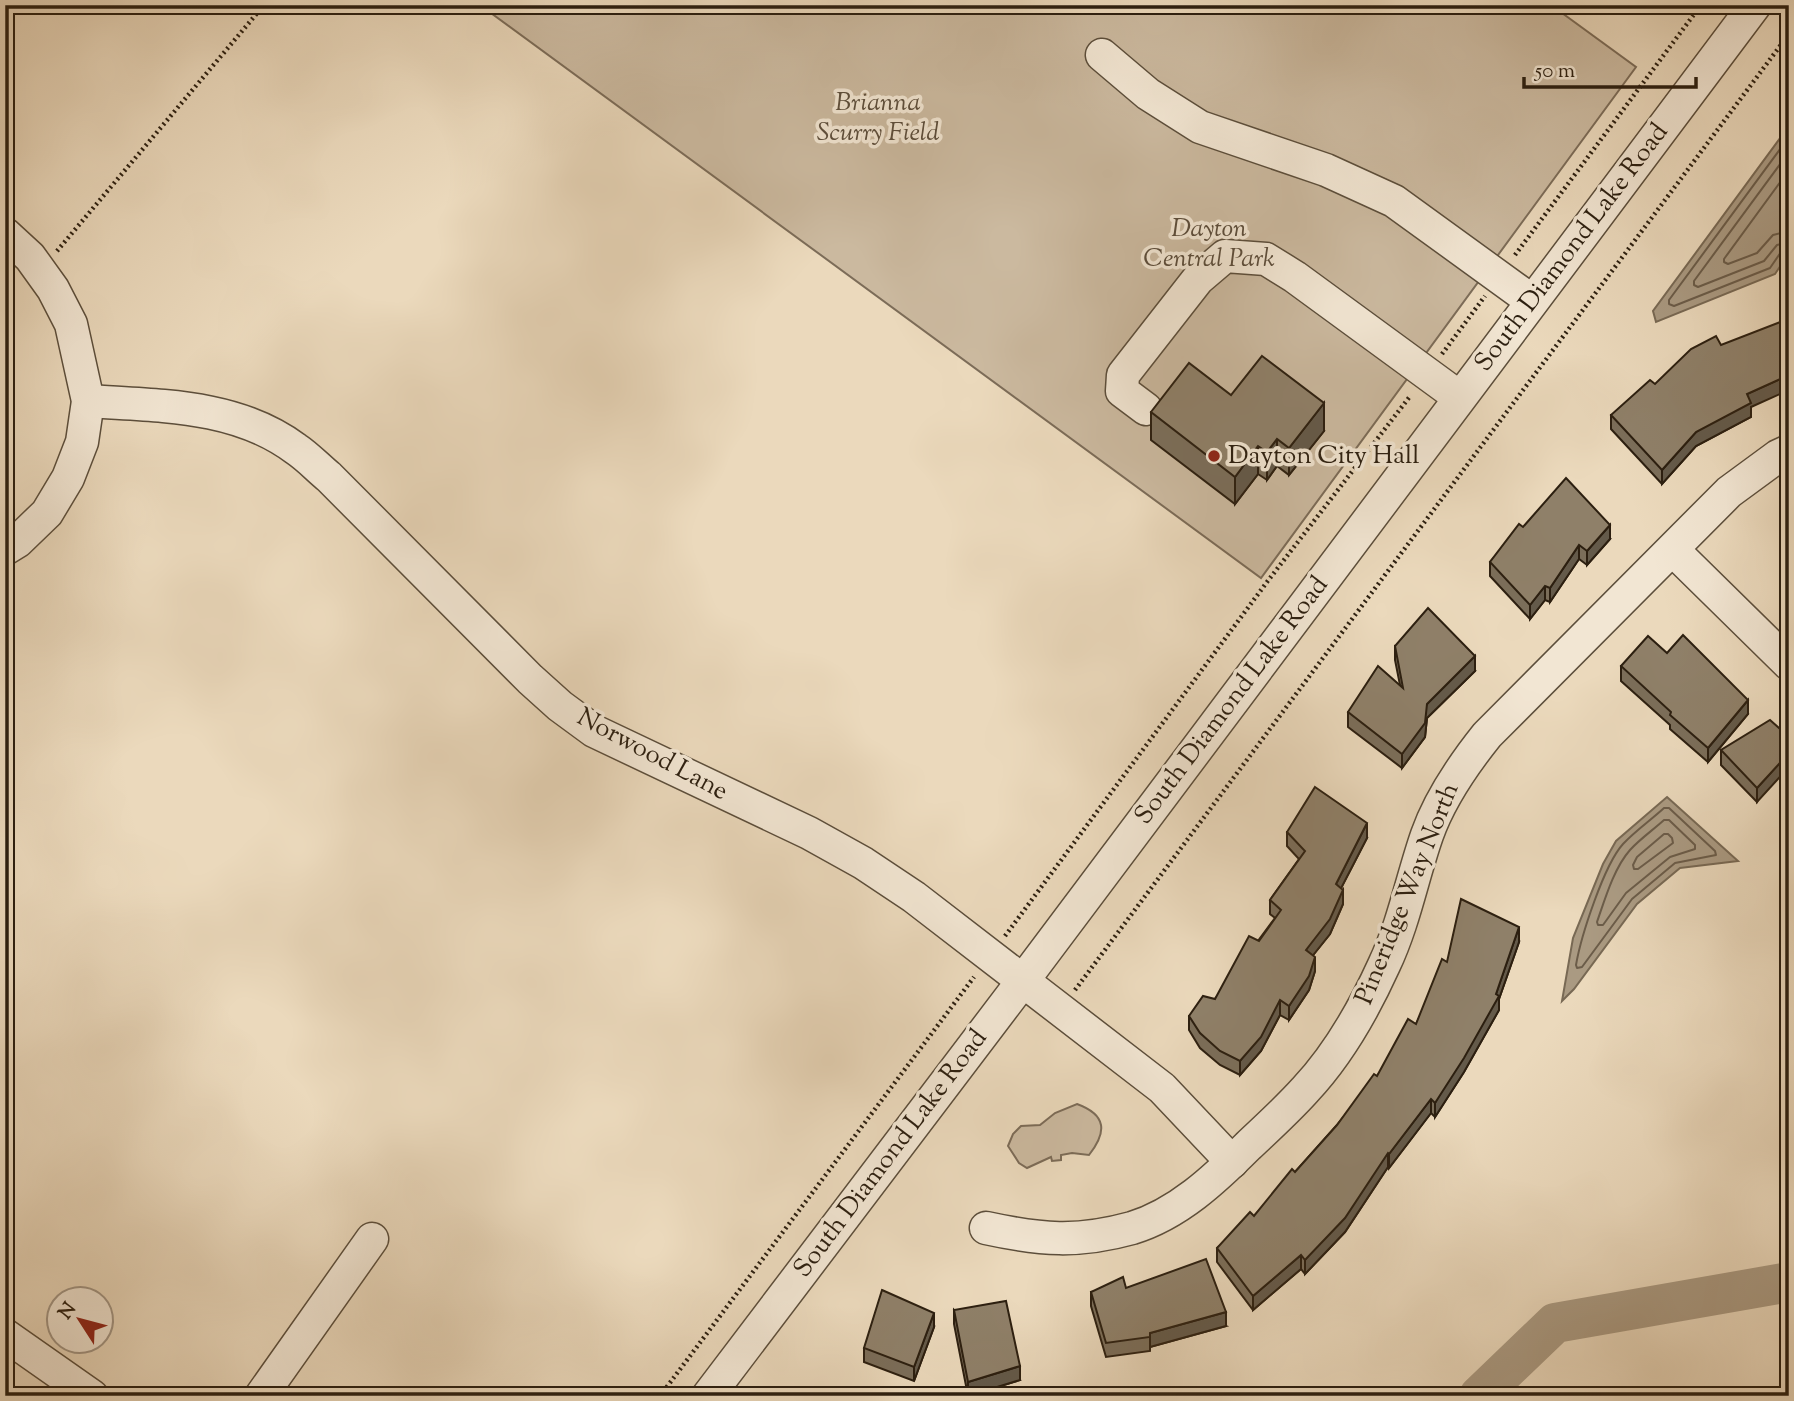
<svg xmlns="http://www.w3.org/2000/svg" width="1794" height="1401" viewBox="0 0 1794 1401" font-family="'Sorts Mill Goudy',serif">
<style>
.green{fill:#cbb99f;stroke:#7c6c58;stroke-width:2}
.water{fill:#aa9a82;stroke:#786954;stroke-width:2}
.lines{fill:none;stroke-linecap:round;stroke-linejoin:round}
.shore{stroke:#6b5c49;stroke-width:2}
.river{stroke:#aa9a82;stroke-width:40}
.minor-casing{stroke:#5c4e3b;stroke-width:35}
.path{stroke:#2c1f10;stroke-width:4.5;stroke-dasharray:2 3.5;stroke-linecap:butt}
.minor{stroke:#f2e6d3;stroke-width:32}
.wall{fill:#7b6e5a;stroke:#2c1f10;stroke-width:2}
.shaded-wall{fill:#645a4a;stroke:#2c1f10;stroke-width:2}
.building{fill:#8f8069;stroke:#2c1f10;stroke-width:2}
.poi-dot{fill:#8f2418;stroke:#f2e6d3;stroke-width:2.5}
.labels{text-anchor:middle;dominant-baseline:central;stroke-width:7;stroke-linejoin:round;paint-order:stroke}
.park-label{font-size:26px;font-style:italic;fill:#5c4d3b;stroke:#f2e6d3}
.street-label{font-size:26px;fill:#2c1f10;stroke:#f2e6d3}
.poi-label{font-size:26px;fill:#2c1f10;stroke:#f2e6d3;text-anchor:start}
</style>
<rect width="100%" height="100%" fill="#ebd9bc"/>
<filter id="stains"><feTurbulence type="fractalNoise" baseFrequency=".00286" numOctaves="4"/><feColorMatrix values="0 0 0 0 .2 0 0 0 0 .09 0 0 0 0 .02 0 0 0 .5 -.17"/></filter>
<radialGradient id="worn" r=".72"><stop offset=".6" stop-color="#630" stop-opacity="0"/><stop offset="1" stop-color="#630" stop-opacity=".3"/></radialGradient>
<!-- green -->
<g class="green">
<polygon points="480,5 1551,5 1636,67 1261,578"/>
<path d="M1077,1104C1107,1115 1107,1132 1089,1155L1072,1153L1061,1155V1160L1052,1161L1051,1157L1027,1168L1019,1163L1008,1146L1013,1134L1021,1126L1040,1125L1055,1113Z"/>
</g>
<!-- water -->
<g class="water">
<polygon points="1789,126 1789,253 1775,274 1656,322 1653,311"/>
<polygon points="1667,797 1738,861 1680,868 1637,904 1574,989 1562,1001 1573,938 1603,864 1616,841"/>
</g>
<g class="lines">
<!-- shore -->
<g class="shore">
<polyline points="1789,137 1669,300 1669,304 1674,306 1770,268 1781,252 1789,250"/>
<polyline points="1789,152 1694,281 1694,285 1698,287 1764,261 1777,245 1789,242"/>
<polyline points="1789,170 1724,259 1724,262 1728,264 1757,253 1773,235 1789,231"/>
<path d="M1664,808H1669L1715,851L1716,855L1675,863L1632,899L1582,967L1577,968L1576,965C1581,936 1604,865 1623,844C1635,831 1651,820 1664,808Z"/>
<path d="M1664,820H1669L1695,845V849L1670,857L1626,893L1603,925H1598L1597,922C1605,899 1614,868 1630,850C1640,839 1653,830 1664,820Z"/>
<polygon points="1664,834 1668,834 1672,838 1673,843 1638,869 1634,869 1633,865 1637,857"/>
</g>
<!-- river -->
<polyline class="river" points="1479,1396 1555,1323 1789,1282"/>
<defs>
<g id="minor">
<polyline points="1102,55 1148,94 1200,127 1326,170 1394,201 1532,301"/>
<polyline points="5,234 30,257 53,289 71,324 88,401 82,442 68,478 47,513 18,541 5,549"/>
<path d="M88,401C159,406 236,404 296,449C308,457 318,468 329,477L530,679L560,706L594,731L809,833L863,863L914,897L1162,1088L1232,1162"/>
<polyline points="1146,409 1122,391 1123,375 1198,279 1225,256 1266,259 1295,277 1459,397"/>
<polyline points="1673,550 1789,664"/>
<path d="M986,1228C1041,1240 1078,1243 1132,1228C1178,1214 1215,1179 1248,1146C1267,1128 1287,1110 1305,1090C1338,1055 1364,1009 1384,965C1404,923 1412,878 1427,835C1440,798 1463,765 1487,735L1729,492L1778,456L1789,451"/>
<polyline points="5,1335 92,1396"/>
<polyline points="261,1396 372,1239"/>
<polyline points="708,1396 1022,982 1755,5"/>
</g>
</defs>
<!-- minor casing -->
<use href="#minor" class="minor-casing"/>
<!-- path -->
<g class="path">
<polyline points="57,251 264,5"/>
<polyline points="1515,255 1701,5"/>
<polyline points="1442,354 1485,296"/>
<polyline points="1005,936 1267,582 1411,395"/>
<polyline points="1075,990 1789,34"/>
<polyline points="660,1396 974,977"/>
</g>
<!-- minor -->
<use href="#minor" class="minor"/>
</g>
<!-- wall -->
<g class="wall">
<polygon points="1231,395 1324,431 1289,475 1277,466 1267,480 1258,474 1235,504 1151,440 1151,412"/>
<polygon points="1751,407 1751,417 1696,446 1662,484 1611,429 1611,415"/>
<polygon points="1523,527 1610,539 1587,565 1579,559 1550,602 1545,600 1530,619 1490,576 1490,562"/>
<polygon points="1395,646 1475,671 1427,718 1425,737 1402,768 1348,727 1348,712 1400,685 1395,660"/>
<polygon points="1667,653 1748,714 1708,762 1670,729 1670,725 1621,681 1621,666"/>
<polygon points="1789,737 1757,802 1721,765 1721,750"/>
<polygon points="1287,832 1367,838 1341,888 1343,904 1330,934 1313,955 1315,971 1309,990 1289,1020 1280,1015 1261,1051 1240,1075 1220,1065 1200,1048 1189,1030 1189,1016 1215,999 1275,918 1270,914 1270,900 1299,859 1287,846"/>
<polygon points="1519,942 1499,999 1499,1010 1464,1072 1435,1117 1431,1113 1389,1168 1388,1167 1345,1232 1305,1274 1301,1269 1253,1310 1217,1262 1217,1248 1254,1216 1295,1172 1337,1125 1377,1076 1416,1024 1447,962"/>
<polygon points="1126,1288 1226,1326 1150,1347 1150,1351 1106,1357 1091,1306 1091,1292"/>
<polygon points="954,1310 1020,1380 968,1396 954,1324"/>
<polygon points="934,1327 914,1381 864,1362 864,1348"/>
</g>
<!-- shaded-wall -->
<g class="shaded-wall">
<polygon points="1789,375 1789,390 1751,407 1751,417 1696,446 1662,484 1662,470 1696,432 1747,394"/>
<polygon points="1324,403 1324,431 1289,475 1289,448"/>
<polygon points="1277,439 1277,466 1267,480 1267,452"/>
<polygon points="1258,446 1258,474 1235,504 1235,477"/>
<polygon points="1610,525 1610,539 1587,565 1587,551"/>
<polygon points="1579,545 1579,559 1550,602 1550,588"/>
<polygon points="1545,586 1545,600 1530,619 1530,605"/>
<polygon points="1475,656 1475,671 1427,718 1425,737 1402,768 1402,754 1427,704"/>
<polygon points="1748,700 1748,714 1708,762 1708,748"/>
<polygon points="1789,753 1789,767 1757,802 1757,788"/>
<polygon points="1367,823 1367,838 1336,898 1336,884"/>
<polygon points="1343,890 1343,904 1330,934 1306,964 1306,950"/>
<polygon points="1519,927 1519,942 1499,999 1499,1010 1464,1072 1435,1117 1435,1103 1496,994"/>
<polygon points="1315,957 1315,971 1309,990 1289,1020 1289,1006"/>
<polygon points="1280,1000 1280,1015 1261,1051 1240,1075 1240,1061"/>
<polygon points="1431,1099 1431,1113 1389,1168 1389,1154"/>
<polygon points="1388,1153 1388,1167 1345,1232 1305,1274 1305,1260"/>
<polygon points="1301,1255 1301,1269 1253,1310 1253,1296"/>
<polygon points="1226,1312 1226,1326 1150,1347 1150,1333"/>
<polygon points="934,1313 934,1327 914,1381 914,1367"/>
<polygon points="1020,1366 1020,1380 968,1396 968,1382"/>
</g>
<!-- building -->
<g class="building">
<polygon points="1788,319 1789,375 1747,394 1751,403 1696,432 1662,470 1611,415 1650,380 1655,384 1691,349 1716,336 1721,345"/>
<polygon points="1262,356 1324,403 1289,448 1277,439 1267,452 1258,446 1235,477 1151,412 1189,363 1231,395"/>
<polygon points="1566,478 1610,525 1587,551 1579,545 1550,588 1545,586 1530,605 1490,562 1519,524 1523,527"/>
<polygon points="1428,608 1475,656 1427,704 1425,723 1402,754 1348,712 1378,666 1403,688 1395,646"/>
<polygon points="1683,635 1748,700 1708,748 1670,715 1671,712 1621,666 1648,636 1667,653"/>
<polygon points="1770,720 1789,737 1789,753 1757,788 1721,750"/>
<polygon points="1315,787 1367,823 1336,884 1343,890 1330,919 1306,950 1315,957 1309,976 1289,1006 1280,1000 1261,1037 1240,1061 1220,1051 1200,1033 1189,1016 1203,996 1215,999 1249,936 1259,941 1281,910 1270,900 1305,851 1287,832"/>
<polygon points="1461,899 1519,927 1496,994 1499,996 1464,1058 1435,1103 1431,1099 1389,1154 1388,1153 1345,1218 1305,1260 1301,1255 1253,1296 1217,1248 1250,1212 1254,1216 1292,1169 1295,1172 1337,1125 1374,1074 1377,1076 1408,1019 1416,1024 1442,959 1447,962"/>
<polygon points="1206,1259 1226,1312 1150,1333 1150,1337 1106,1343 1091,1292 1123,1277 1126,1288"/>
<polygon points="882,1290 934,1313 914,1367 864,1348"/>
<polygon points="1006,1301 1020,1366 968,1382 954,1310"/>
</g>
<!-- markers -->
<circle class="poi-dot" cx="1214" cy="456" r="7"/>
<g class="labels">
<!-- park labels -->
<g class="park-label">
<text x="878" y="103">Brianna<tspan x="878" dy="30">Scurry Field</tspan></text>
<text x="1209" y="229">Dayton<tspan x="1209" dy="30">Central Park</tspan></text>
</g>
<!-- street labels -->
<g class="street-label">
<text transform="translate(1572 248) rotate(-53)">South Diamond Lake Road</text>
<text transform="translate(1232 701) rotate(-53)">South Diamond Lake Road</text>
<text transform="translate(652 755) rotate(28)">Norwood Lane</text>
<text transform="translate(1408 894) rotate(-68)">Pineridge Way North</text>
<text transform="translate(891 1154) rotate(-53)">South Diamond Lake Road</text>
</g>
<!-- poi labels -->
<g class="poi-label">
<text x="1228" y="456">Dayton City Hall</text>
</g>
</g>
<!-- margin -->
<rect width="1794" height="1401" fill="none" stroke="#ebd9bc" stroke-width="28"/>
<rect x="7" y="7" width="1780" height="1387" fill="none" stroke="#2c1f10" stroke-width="3.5"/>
<rect x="14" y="14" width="1766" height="1373" fill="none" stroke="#2c1f10" stroke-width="2"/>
<!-- north arrow -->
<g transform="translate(80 1320) rotate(306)"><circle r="33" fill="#f2e6d3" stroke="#a39685" stroke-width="2"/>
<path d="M0-5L12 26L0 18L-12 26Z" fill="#8f2418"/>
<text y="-10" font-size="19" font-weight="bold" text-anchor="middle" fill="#2c1f10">N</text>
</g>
<!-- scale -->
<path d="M1524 77v10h172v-10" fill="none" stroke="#2c1f10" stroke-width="3.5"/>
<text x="1535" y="77" font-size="21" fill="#2c1f10" stroke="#f2e6d3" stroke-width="5" paint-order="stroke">50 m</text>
<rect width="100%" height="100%" filter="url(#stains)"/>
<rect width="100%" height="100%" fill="url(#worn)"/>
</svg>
